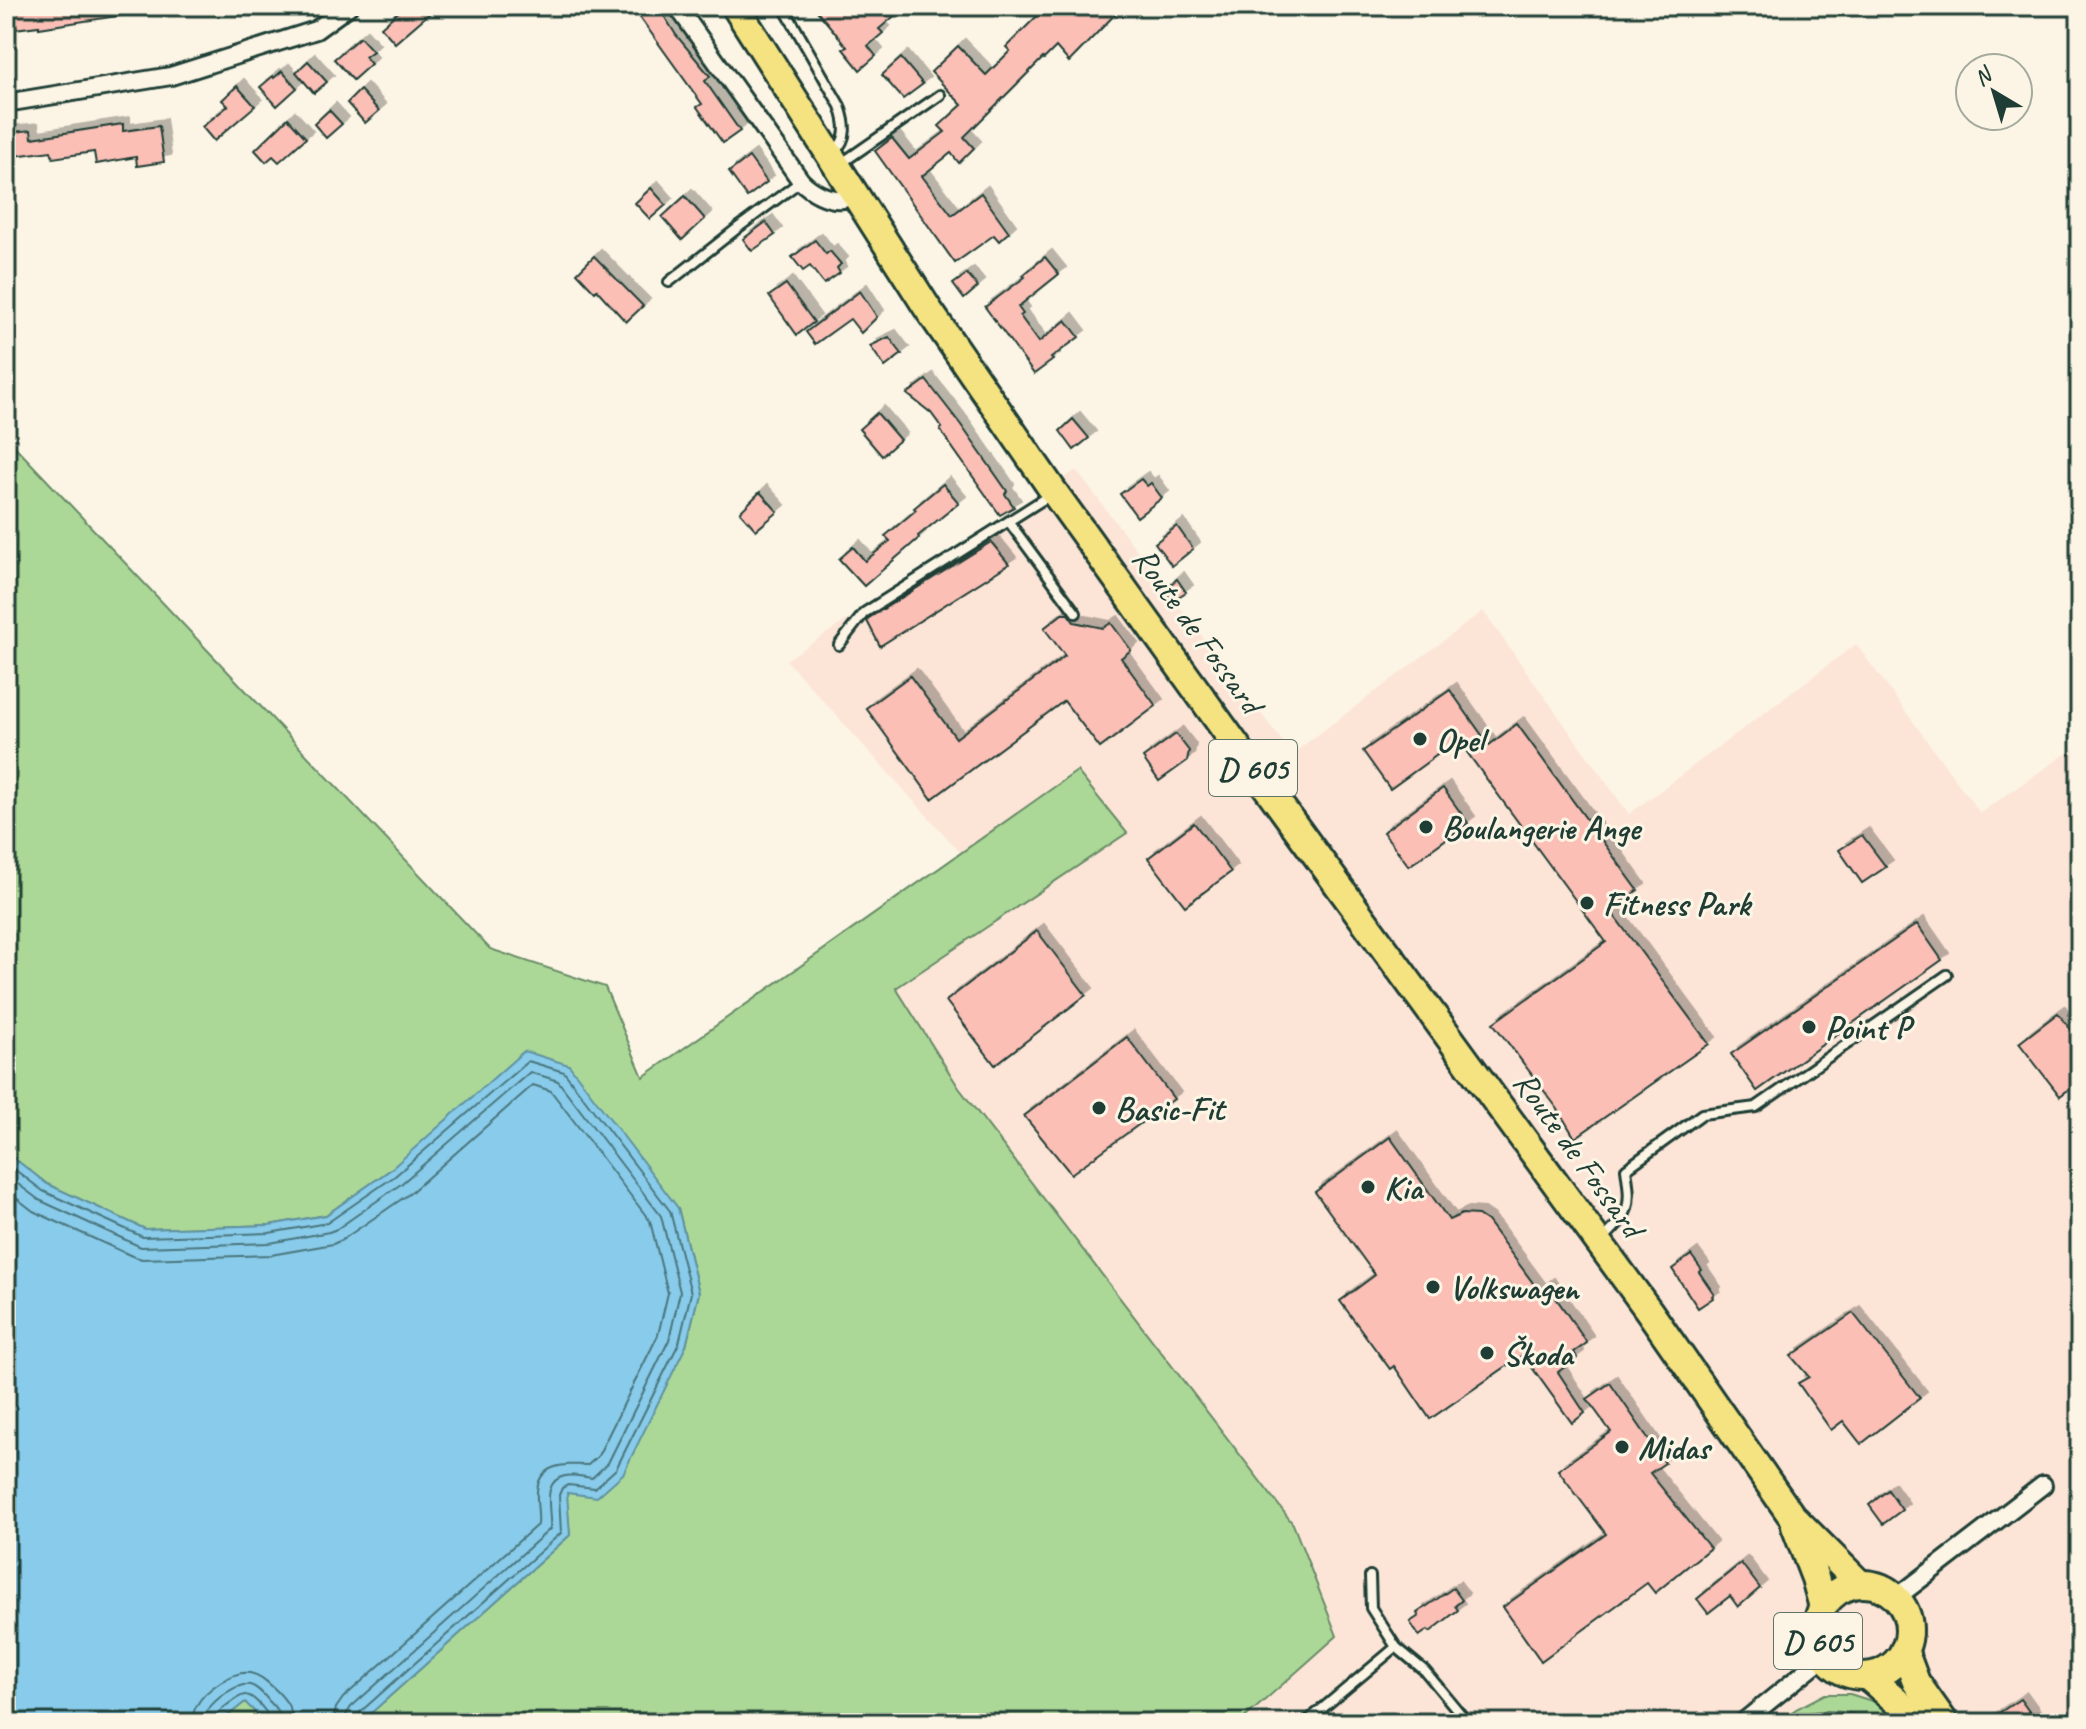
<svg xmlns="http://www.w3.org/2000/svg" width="2086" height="1729" viewBox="0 0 2086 1729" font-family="Caveat,sans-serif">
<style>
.built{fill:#fce5d7}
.green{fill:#acd897;stroke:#668a66;stroke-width:2}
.water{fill:#89cbea;stroke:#5f92a1;stroke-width:2}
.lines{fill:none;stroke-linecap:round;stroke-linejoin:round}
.shore{stroke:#49767d;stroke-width:2}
.building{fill:#fbbfb6;stroke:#1f3d34;stroke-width:2;filter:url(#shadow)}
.service-casing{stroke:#1f3d34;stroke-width:14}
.minor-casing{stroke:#1f3d34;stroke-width:22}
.primary-casing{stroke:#1f3d34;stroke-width:32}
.service{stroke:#fcf5e5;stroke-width:8}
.minor{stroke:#fcf5e5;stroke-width:16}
.primary{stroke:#f5e382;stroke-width:26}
.poi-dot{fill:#1f3d34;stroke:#fcf5e5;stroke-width:3}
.labels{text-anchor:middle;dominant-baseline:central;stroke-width:6;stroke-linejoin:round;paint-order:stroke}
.shield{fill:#fcf5e5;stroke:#617469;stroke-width:2}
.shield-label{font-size:32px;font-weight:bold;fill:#1f3d34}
.street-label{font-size:34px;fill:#1f3d34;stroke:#fcf5e5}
.poi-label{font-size:34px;font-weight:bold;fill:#1f3d34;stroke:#fcf5e5;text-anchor:start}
</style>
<defs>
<filter id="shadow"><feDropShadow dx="7" dy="-7" stdDeviation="0" flood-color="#0004"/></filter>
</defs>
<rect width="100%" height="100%" fill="#fcf5e5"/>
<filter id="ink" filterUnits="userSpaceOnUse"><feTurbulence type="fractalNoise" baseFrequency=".0125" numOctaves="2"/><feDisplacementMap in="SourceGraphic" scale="16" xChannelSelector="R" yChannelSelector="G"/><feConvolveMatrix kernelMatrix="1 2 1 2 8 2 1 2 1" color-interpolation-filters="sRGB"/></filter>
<g filter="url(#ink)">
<!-- built -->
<polygon class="built" points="1076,470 1292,754 1483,611 1629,814 1856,644 1980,813 2080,744 2080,1723 1239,1723 1337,1636 959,1088 896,987 1127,833 1077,771 961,853 786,660"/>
<!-- green -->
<g class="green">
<polygon points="6,437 490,949 605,987 643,1077 1077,771 1127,833 896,988 959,1088 1293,1524 1337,1636 1239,1723 360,1723 570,1535 566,1493 686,1346 699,1293 678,1208 390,1170 326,1215 269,1225 145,1229 47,1184 6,1152"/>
<path d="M1825,1694H1850L1878,1703L1905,1723H1869C1857,1709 1817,1709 1801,1715C1788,1720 1795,1723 1777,1723L1796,1709Z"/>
<polygon points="245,1702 266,1723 219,1723"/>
</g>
<!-- water -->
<polygon class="water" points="524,1051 569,1065 678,1208 699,1293 686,1346 623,1474 597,1497 567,1493 570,1535 360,1723 266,1723 245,1702 219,1723 6,1723 6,1152 47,1184 145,1229 269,1225 326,1215 390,1170"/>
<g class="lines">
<!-- shore -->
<g class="shore">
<polyline points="6,1163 43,1191 143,1237 269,1233 327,1223 395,1176 528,1061 564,1072 670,1211 691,1293 679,1343 616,1469 595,1488 568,1485 562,1488 559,1495 561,1533 358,1714 355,1723"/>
<path d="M6,1175L39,1200L141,1247L270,1243L329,1232L337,1229L401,1184L530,1072L558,1081L661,1216L680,1292L669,1340L608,1463L592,1478C583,1477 573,1474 565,1476C540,1481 552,1512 550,1529L351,1707L346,1715L345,1723"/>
<path d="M6,1190L33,1211L132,1256L142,1259L271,1255L333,1244L342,1240L409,1194L533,1085L551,1091L650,1221L668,1293L658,1335L598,1456L588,1465C563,1464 535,1463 537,1498C537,1507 539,1515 538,1524L343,1698L336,1708L333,1723"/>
<path d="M193,1723C193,1716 193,1711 197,1705C205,1690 233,1670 250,1673C261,1675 268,1683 276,1690C286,1700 292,1708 293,1723"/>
<path d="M205,1723C205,1717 204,1716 207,1711C214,1700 237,1682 250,1685C258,1687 264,1695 269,1701C276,1708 280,1713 281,1723"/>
<path d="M215,1723C215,1721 215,1719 215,1717C218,1711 240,1694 246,1695C255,1696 270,1715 271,1723"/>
</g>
</g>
<!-- building -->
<g class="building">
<polygon points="18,6 124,6 124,15 39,28 39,26 6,30 6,8"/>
<polygon points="405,6 438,6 395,43 381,27"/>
<polygon points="644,6 658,6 676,35 710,76 705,81 740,131 723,143 697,107 702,104 636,12"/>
<polygon points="813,6 906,6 879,29 883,33 868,46 876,56 860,70 843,49 847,47"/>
<polygon points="1047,6 1123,6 1069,62 1056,47 1044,59 1043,58 964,137 974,148 959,163 951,153 922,176 952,215 981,193 1009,232 999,241 994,235 955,263 875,151 892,138 909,159 945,132 939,126 962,105 931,72 958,46 986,75 1010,51 1006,47"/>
<polygon points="360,37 373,51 365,57 371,64 353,80 334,59"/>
<polygon points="901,58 923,84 903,99 882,75"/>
<polygon points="308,61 327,82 314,93 296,72"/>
<polygon points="282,71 297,88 277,106 260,87 273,76 274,78"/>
<polygon points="237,86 255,106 214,141 202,127 228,106 222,100"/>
<polygon points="360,90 379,111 365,123 347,103"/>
<polygon points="329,110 342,124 326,138 314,124"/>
<polygon points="288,118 306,138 279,162 273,156 266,162 255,150"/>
<polygon points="123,124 123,131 159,126 164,162 137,166 136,157 96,164 94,152 53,158 51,151 6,157 6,133 31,130 32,138"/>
<polygon points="749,157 767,182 747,197 729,172"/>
<polygon points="651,188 666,205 650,219 635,203"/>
<polygon points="685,196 705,219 682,240 662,217"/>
<polygon points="766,222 775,235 752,251 743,239"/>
<polygon points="815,240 826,254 830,251 841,264 837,268 840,273 824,284 810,266 803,271 792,257"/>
<polygon points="594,256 643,306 626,322 597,290 595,292 577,273"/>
<polygon points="1045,257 1059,274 1018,307 1023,314 1020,316 1039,342 1066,320 1079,337 1051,358 1053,360 1034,374 985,307 1025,277 1023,275"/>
<polygon points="967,274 978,287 964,299 953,284"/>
<polygon points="786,284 814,322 797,335 769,296"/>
<polygon points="860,291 877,317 861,333 850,319 815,344 806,332"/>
<polygon points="889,337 902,354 885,367 870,346"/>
<polygon points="926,380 961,425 1007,491 1005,494 1014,507 1000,515 940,430 942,428 931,413 907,394"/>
<polygon points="877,413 900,440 882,456 859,429"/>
<polygon points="1073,419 1089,438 1074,450 1060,431"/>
<polygon points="1141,479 1147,486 1151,483 1162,498 1137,517 1120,494"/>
<polygon points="943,484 959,503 918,536 919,538 864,586 839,559 853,547 865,561 890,541 885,536 916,510 914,508"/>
<polygon points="760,492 778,512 756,530 740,512"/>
<polygon points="1177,526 1193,549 1172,566 1155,543"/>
<polygon points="991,542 1009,564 880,646 867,621 869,618"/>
<polygon points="1177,579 1186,592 1172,601 1164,590"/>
<polygon points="1062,614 1068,614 1074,622 1103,628 1111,623 1131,650 1121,658 1156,706 1100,748 1064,701 932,799 866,708 910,676 956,738 1065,656 1044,628"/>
<polygon points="1450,690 1489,745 1517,724 1638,890 1610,910 1709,1044 1575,1138 1557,1108 1493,1023 1606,942 1458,740 1390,789 1363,751"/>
<polygon points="1176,734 1189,751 1187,761 1159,781 1143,758"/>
<polygon points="1443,788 1468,823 1409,866 1383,832"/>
<polygon points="1194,823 1231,872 1185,906 1148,858"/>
<polygon points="1862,835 1886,867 1862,883 1839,850"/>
<polygon points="1917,924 1942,960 1757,1091 1731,1054"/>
<polygon points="1037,931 1086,995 995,1065 946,1001"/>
<polygon points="2058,1013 2080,1042 2080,1081 2060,1096 2019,1043"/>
<polygon points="1127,1037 1174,1099 1071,1174 1024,1116"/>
<polygon points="1390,1137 1449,1220 1462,1214 1478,1215 1487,1221 1539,1291 1547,1285 1587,1343 1574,1352 1577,1358 1558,1372 1585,1413 1572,1423 1523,1355 1430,1419 1394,1366 1390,1369 1340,1301 1375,1275 1315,1192"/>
<polygon points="1691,1255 1702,1270 1699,1272 1714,1294 1712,1296 1713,1298 1698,1308 1672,1269"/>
<polygon points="1853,1313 1920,1398 1861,1444 1843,1421 1831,1430 1798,1383 1809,1377 1791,1356"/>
<polygon points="1610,1383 1665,1463 1650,1473 1710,1548 1655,1593 1647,1583 1541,1661 1503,1607 1606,1534 1558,1470 1611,1432 1587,1399"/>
<polygon points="1888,1490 1902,1510 1883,1524 1869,1505"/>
<polygon points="1741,1563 1760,1588 1738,1607 1730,1596 1708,1613 1697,1599"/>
<polygon points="1453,1588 1462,1600 1455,1606 1458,1610 1430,1632 1428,1630 1419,1636 1410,1622 1419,1616 1417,1613"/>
<polygon points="2020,1699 2033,1717 2025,1723 1984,1723"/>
</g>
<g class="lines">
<defs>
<g id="service">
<path d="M783,6L840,106C846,123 849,139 834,152"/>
<polyline points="839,165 940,95"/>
<polyline points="669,282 739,227 801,181"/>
<polyline points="1009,522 1076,613"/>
<polyline points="839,645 864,613 1050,495"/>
<path d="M1601,1241C1630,1213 1632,1209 1626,1169L1702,1114L1756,1107L1947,975"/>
<polyline points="1396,1647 1425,1671 1468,1723"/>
<polyline points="1305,1723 1396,1647 1371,1608 1370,1576"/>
</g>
<g id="minor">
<path d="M677,6L801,181C811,191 828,201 843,199C847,198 851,195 855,193"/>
<polyline points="6,103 171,76 316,30 349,6"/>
<polyline points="1896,1598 2043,1485"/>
<polyline points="1742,1723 1825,1656"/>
</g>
<g id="primary">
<polyline points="735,6 928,309 1054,492 1238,748 1649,1311 1791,1515 1860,1584"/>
<polyline points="1795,1526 1815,1578 1823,1607"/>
<circle cx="1863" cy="1630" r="46"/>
<polyline points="1904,1650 1916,1682 1945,1723"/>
<polyline points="1867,1676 1922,1723"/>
</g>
</defs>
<!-- service casing -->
<use href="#service" class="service-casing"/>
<!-- minor casing -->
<use href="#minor" class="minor-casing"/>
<!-- primary casing -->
<use href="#primary" class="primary-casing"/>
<!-- service -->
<use href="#service" class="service"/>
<!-- minor -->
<use href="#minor" class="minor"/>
<!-- primary -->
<use href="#primary" class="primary"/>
</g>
</g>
<!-- markers -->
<g class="poi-dot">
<circle cx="1420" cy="739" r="8"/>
<circle cx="1426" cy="827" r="8"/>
<circle cx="1587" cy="903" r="8"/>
<circle cx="1809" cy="1027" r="8"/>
<circle cx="1099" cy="1108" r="8"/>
<circle cx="1368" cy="1187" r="8"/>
<circle cx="1433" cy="1287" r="8"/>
<circle cx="1487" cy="1353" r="8"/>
<circle cx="1622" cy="1447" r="8"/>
</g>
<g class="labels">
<!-- shield labels -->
<g class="shield">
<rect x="1209" y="740" width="88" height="56" rx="6"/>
<rect x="1774" y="1613" width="88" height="56" rx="6"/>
</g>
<g class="shield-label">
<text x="1253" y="768">D 605</text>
<text x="1818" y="1641">D 605</text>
</g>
<!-- street labels -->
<g class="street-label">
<text transform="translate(1198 630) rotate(54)">Route de Fossard</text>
<text transform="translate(1579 1154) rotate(54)">Route de Fossard</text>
</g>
<!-- poi labels -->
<g class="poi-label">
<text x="1436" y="739">Opel</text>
<text x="1442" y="827">Boulangerie Ange</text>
<text x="1603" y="903">Fitness Park</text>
<text x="1825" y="1027">Point P</text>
<text x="1115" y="1108">Basic-Fit</text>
<text x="1384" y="1187">Kia</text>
<text x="1449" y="1287">Volkswagen</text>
<text x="1503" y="1353">Škoda</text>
<text x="1638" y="1447">Midas</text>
</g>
</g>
<!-- margin -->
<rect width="2086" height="1729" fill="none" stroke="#fcf5e5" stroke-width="32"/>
<rect x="16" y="16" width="2054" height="1697" fill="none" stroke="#1f3d34" stroke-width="3" filter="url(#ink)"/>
<!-- north arrow -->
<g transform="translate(1994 92) rotate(322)"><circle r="38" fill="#fcf5e5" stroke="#a4ab9e" stroke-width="2"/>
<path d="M0-6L14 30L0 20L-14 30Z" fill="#1f3d34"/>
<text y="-12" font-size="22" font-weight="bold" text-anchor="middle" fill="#1f3d34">N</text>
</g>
</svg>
